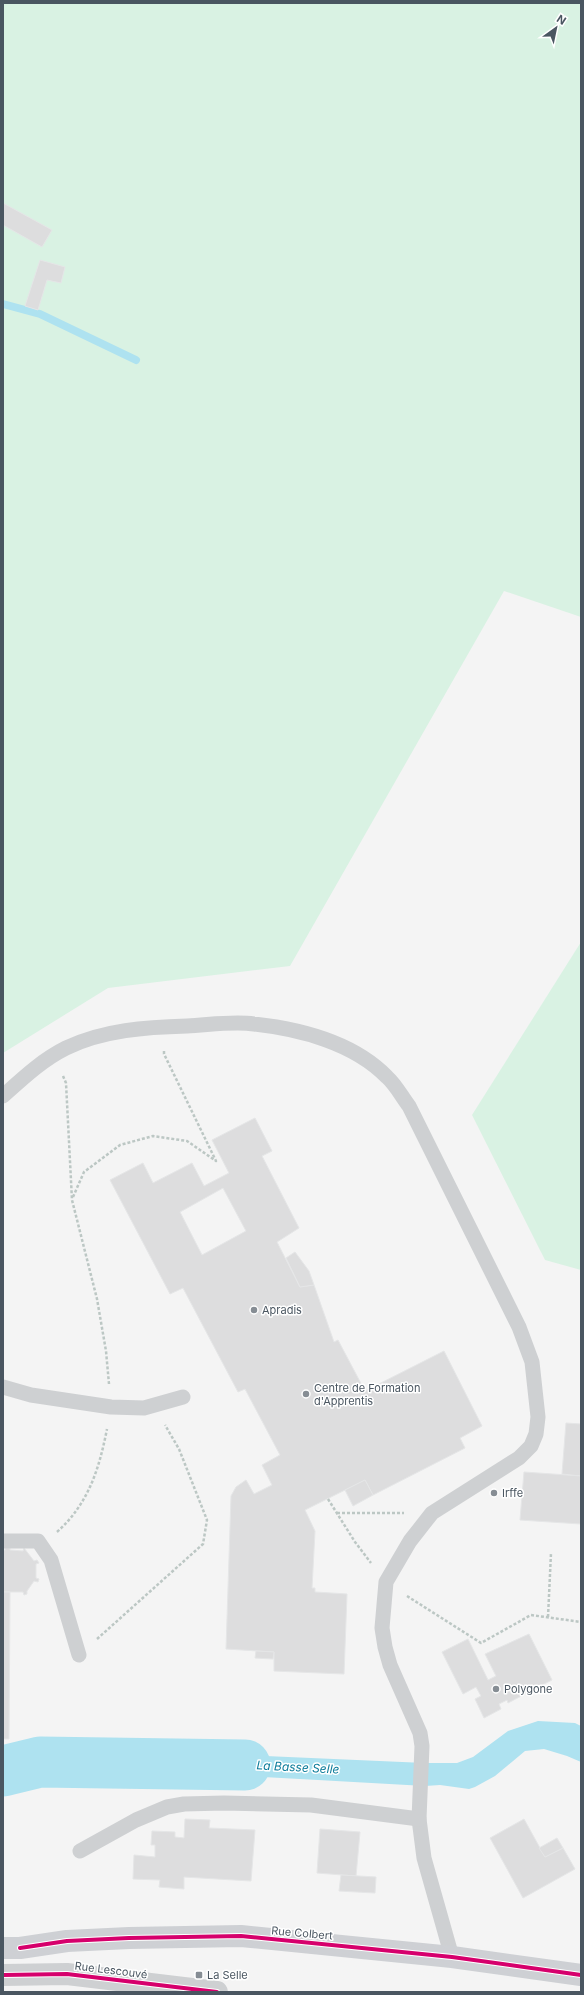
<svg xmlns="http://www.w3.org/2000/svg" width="584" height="1995" viewBox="0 0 584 1995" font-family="Inter,sans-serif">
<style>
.green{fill:#d9f2e3}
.water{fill:#aee2f0}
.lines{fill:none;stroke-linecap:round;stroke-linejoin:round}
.stream{stroke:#aee2f0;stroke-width:8}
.river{stroke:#aee2f0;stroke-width:51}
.building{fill:#ddddde;stroke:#e5e6e7;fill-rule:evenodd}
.path{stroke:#bcc7c4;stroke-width:2.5;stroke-dasharray:3 2;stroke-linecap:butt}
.lane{stroke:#ced0d2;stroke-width:15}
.street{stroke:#ced0d2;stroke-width:22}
.secondary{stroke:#ced0d4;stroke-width:22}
.cycleway-casing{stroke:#fff;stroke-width:6}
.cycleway{stroke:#d6006c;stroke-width:4}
.poi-dot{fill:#868d94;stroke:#fff;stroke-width:1.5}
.labels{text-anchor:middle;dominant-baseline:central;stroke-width:3;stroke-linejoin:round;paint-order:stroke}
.poi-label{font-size:11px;fill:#4a5661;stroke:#fff;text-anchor:start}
.street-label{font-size:11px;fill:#4a5661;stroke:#fff}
.water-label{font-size:12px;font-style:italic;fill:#0c7c9b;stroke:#fff}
</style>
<rect width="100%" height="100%" fill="#f4f4f4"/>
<!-- green -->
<g class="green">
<polygon points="3,3 581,3 581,617 504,591 290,966 108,988 3,1053"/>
<polygon points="581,942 581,1270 545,1260 472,1115"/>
</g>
<!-- water -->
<polygon class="water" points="538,1721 575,1723 581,1726 581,1762 567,1756 544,1749 525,1751 495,1776 475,1787 469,1789 440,1785 425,1786 175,1772 175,1752 425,1763 457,1763 473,1757 508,1731"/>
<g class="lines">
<!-- stream -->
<polyline class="stream" points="3,304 40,314 136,360"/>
<!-- river -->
<polyline class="river" points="3,1771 40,1762 245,1765"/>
</g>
<!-- building -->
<g class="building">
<polygon points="3,203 52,230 42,247 3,225"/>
<polygon points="40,260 65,267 61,283 47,280 38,310 25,306"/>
<path d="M255,1118L272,1151L262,1156L299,1228L277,1242L300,1287L314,1285L334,1342L338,1340L365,1391L444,1351L482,1426L460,1438L465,1448L373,1495L365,1480L305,1510L315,1531L312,1588H315V1592L347,1594L344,1674L274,1671V1652L226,1649L231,1496L236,1487L246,1480L254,1494L272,1485L262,1465L280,1455L245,1389L238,1392L183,1288L170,1294L110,1180L143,1163L153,1183L192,1163L204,1186L229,1173L212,1140ZM223,1188L246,1231L202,1255L180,1212Z"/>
<polygon points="295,1252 309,1271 314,1285 300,1287 286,1258"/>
<polygon points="566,1423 581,1424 581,1476 562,1474"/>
<polygon points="524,1472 581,1476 581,1524 520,1520"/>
<polygon points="365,1480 373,1495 353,1506 345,1490"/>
<polygon points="5,1548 10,1548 10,1550 23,1551 24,1548 34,1561 37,1560 39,1563 36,1564 36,1578 39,1579 38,1582 34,1581 27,1591 27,1594 24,1595 23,1592 3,1592 3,1550 5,1550"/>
<polygon points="3,1592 10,1592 9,1739 3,1739"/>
<polygon points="529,1634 552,1680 508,1703 507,1700 499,1704 501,1709 484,1718 475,1699 481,1696 476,1687 463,1694 442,1652 468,1639 488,1680 496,1676 485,1654"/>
<polygon points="256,1651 274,1652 273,1659 255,1658"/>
<polygon points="185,1819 210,1820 209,1828 255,1830 251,1881 184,1877 184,1889 159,1887 160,1880 133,1879 134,1855 155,1857 155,1845 151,1845 152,1831 175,1832 175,1837 184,1838"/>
<polygon points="524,1819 545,1857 563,1848 575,1869 523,1898 490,1838"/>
<polygon points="320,1829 360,1832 356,1876 317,1873"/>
<polygon points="557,1838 563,1848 545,1857 539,1848"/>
<polygon points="341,1875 376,1877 375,1893 339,1891"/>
</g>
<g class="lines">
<!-- path -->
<g class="path">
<polyline points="63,1076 66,1083 72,1200 97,1299 106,1351 109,1384"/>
<polyline points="73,1197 84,1172 120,1145 153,1136 187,1141 216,1161 164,1054 164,1049"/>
<polyline points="328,1499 355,1542 371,1563"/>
<polyline points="337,1513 404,1513"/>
<path d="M57,1532C89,1503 99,1469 107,1429"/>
<polyline points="407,1596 481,1643 531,1615 581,1622"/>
<polyline points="548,1617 551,1553"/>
<polyline points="97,1639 203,1544 207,1520 179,1449 165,1425"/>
</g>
<!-- lane -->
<g class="lane">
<path d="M3,1096C23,1078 42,1060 66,1048C103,1030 147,1027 187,1026C209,1025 233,1021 254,1024C300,1029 354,1043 387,1077C396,1085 402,1097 409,1106L519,1327L532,1362L538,1417L536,1434L531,1446L519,1458L432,1513L410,1541L386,1582L382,1628L385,1647L390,1665L420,1733L422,1746L419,1819L424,1858L452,1957"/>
<polyline points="3,1387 31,1395 111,1407 144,1408 183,1397"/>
<polyline points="3,1541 38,1541 51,1560 79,1655"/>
<polyline points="80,1851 136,1820 167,1807 184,1804 224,1803 311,1805 419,1819"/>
</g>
<!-- street -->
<polyline class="street" points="3,1975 67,1974 217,1992"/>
<!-- secondary -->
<polyline class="secondary" points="3,1948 20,1948 67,1941 129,1938 241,1936 452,1957 581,1975"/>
<defs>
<g id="cycleway">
<polyline points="20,1948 67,1941 129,1938 241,1936 452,1957 581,1975"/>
<polyline points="3,1975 67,1974 217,1992"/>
</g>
</defs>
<!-- cycleway casing -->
<use href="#cycleway" class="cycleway-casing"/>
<!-- cycleway -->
<use href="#cycleway" class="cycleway"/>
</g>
<!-- markers -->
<g class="poi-dot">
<circle cx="254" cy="1310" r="4"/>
<circle cx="306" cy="1394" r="4"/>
<circle cx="494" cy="1493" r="4"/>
<circle cx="496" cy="1689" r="4"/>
<rect x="195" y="1971" width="8" height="8" rx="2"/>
</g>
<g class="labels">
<!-- poi labels -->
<g class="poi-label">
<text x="262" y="1310">Apradis</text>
<text x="314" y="1388">Centre de Formation<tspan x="314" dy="13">d'Apprentis</tspan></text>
<text x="502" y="1493">Irffe</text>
<text x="504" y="1689">Polygone</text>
<text x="207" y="1975">La Selle</text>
</g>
<!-- street labels -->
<g class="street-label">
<text transform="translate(302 1933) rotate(5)">Rue Colbert</text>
<text transform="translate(111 1970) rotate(7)">Rue Lescouvé</text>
</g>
<!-- water labels -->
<g class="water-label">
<text transform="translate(298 1767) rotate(3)">La Basse Selle</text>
</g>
</g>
<!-- border -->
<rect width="584" height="1995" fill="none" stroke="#4a5661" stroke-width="8"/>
<!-- north arrow -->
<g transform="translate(556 28) rotate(33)" stroke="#ffffff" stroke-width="3" paint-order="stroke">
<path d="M0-3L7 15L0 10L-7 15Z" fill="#4a5661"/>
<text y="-6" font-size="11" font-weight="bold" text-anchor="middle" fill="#4a5661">N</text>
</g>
</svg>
